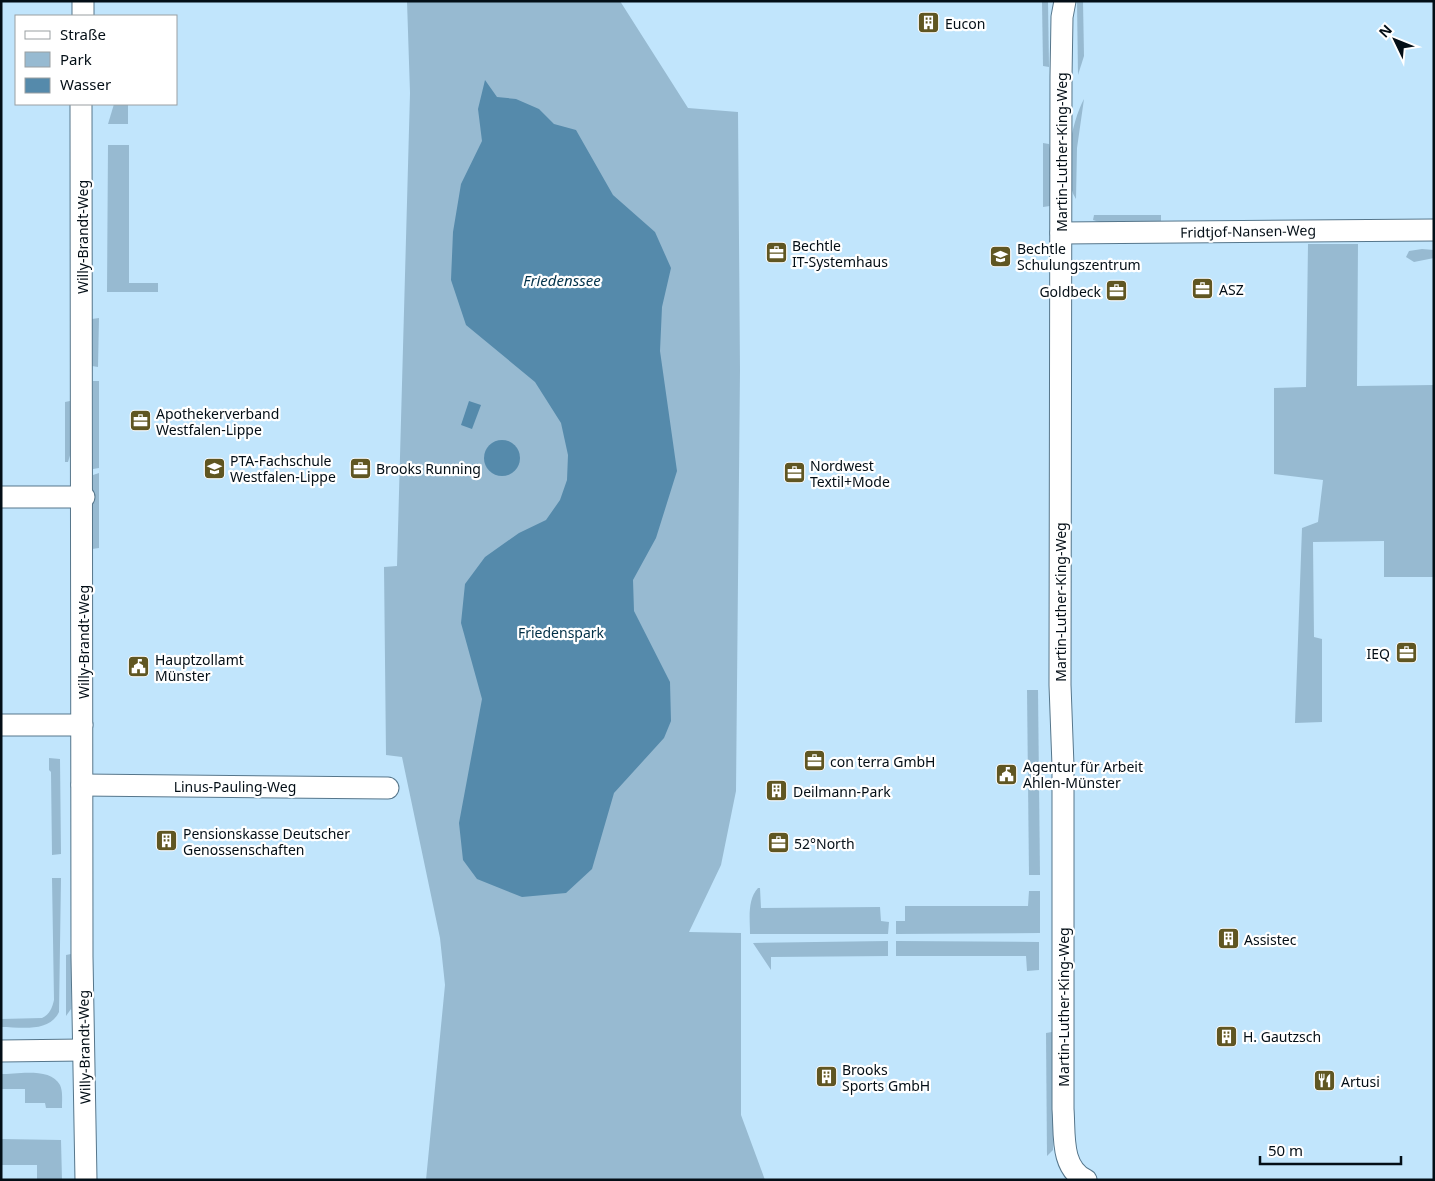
<svg xmlns="http://www.w3.org/2000/svg" width="1435" height="1181" viewBox="0 0 1435 1181" font-family="'Noto Sans',sans-serif">
<style>
.green{fill:#97bad1}
.water{fill:#558aab}
.lines{fill:none;stroke-linecap:round;stroke-linejoin:round}
.minor-casing{stroke:#56768b;stroke-width:23}
.minor{stroke:#fff;stroke-width:21}
.labels{text-anchor:middle;dominant-baseline:central;stroke-width:4.5;stroke-linejoin:round;paint-order:stroke}
.poi-label{font-size:14px;fill:#030e16;stroke:#fff;text-anchor:start}
.street-label{font-size:14px;fill:#030e16;stroke:#fff}
.park-label{font-size:14px;fill:#002f46;stroke:#fff}
.water-label{font-size:15px;font-style:italic;fill:#03334b;stroke:#fff}
</style>
<rect width="100%" height="100%" fill="#c1e5fc"/>
<!-- green -->
<g class="green">
<polygon points="407,1 620,1 688,108 738,112 740,370 736,791 721,865 689,932 741,933 741,1115 765,1180 426,1180 445,985 440,938 402,757 386,755 384,567 397,566 410,93"/>
<polygon points="1042,1 1048,1 1049,67 1043,66"/>
<polygon points="1077,1 1083,1 1084,56 1078,75"/>
<path d="M1084,99L1077,148L1076,199C1061,175 1071,123 1084,99Z"/>
<polygon points="114,104 128,104 128,124 108,124"/>
<polygon points="1043,143 1049,144 1050,149 1050,206 1043,207"/>
<polygon points="108,145 129,145 129,283 158,283 158,292 107,292"/>
<polygon points="1094,215 1161,215 1161,222 1099,222 1093,220"/>
<polygon points="1308,244 1358,244 1357,386 1434,385 1434,577 1384,577 1384,541 1313,542 1314,637 1322,639 1322,722 1295,723 1302,528 1318,522 1323,480 1274,474 1274,388 1306,387"/>
<polygon points="1422,249 1434,250 1434,258 1414,262 1406,257 1409,251"/>
<polygon points="99,318 98,367 92,366 92,319"/>
<polygon points="93,381 99,381 99,468 93,469"/>
<polygon points="70,401 71,452 68,462 65,462 65,402"/>
<polygon points="99,473 99,548 92,549 93,475"/>
<polygon points="1027,690 1038,690 1040,875 1029,875"/>
<polygon points="49,758 60,759 61,854 52,855 51,772 49,770"/>
<path d="M52,878H61L59,1012C49,1033 21,1027 1,1027V1019L42,1018C50,1014 52,1008 54,1000Z"/>
<path d="M758,888H760L761,908L880,907L881,921L889,922L888,934H750C750,919 747,900 758,888Z"/>
<polygon points="1029,891 1040,891 1040,933 896,934 896,921 905,921 905,906 1028,906"/>
<polygon points="888,941 888,956 771,957 771,970 753,943"/>
<polygon points="896,941 1039,942 1039,970 1027,971 1026,956 896,956"/>
<polygon points="71,954 71,1009 66,1016 66,955"/>
<polygon points="1052,1032 1054,1034 1053,1150 1047,1156 1046,1033"/>
<path d="M1,1074C17,1074 51,1067 60,1085C63,1091 62,1101 62,1108H46L45,1103H25V1089H1Z"/>
<polygon points="1,1139 61,1140 62,1180 37,1180 37,1165 1,1165"/>
</g>
<!-- water -->
<g class="water">
<polygon points="485,80 497,97 516,99 539,109 554,124 576,130 613,195 655,232 671,268 662,307 660,351 677,471 656,538 633,580 634,611 670,682 671,721 664,738 614,793 592,869 566,893 522,897 477,879 463,860 459,823 482,699 461,623 465,584 485,557 519,533 546,520 560,500 567,480 568,455 561,423 535,382 466,325 451,280 453,232 461,184 482,141 478,109"/>
<polygon points="469,401 481,405 472,429 461,425"/>
<circle cx="502" cy="458" r="18"/>
</g>
<g class="lines">
<defs>
<g id="minor">
<polyline points="83,1 83,16"/>
<path d="M1065,1L1062,17L1061,77L1060,685L1063,766V1109C1065,1133 1060,1168 1086,1180"/>
<polyline points="81,104 82,957 86,1180"/>
<polyline points="1061,233 1434,230"/>
<polyline points="1,497 84,497"/>
<polyline points="1,725 82,725"/>
<polyline points="82,785 388,788"/>
<polyline points="1,1051 83,1050"/>
</g>
</defs>
<!-- minor casing -->
<use href="#minor" class="minor-casing"/>
<!-- minor -->
<use href="#minor" class="minor"/>
</g>
<!-- icons -->
<defs>
<symbol id="building-square" viewBox="-11 -11 22 22"><rect x="-9" y="-9" width="18" height="18" rx="4" fill="#605622" stroke="#fff"/><path d="M-4-6H4V6H1V3H-1V6H-4ZM-2.5-4.3h1.7v1.8h-1.7ZM.8-4.3h1.7v1.8H.8ZM-2.5-1h1.7V.8h-1.7ZM.8-1h1.7V.8H.8Z" fill="#fff"/></symbol>
<symbol id="office-square" viewBox="-11 -11 22 22"><rect x="-9" y="-9" width="18" height="18" rx="4" fill="#605622" stroke="#fff"/><path d="M-6-3h4V-5.5h4V-3h4V5H-6ZM-1-4.5V-3h2v-1.5ZM-6 0V1H6V0Z" fill="#fff"/></symbol>
<symbol id="school-square" viewBox="-11 -11 22 22"><rect x="-9" y="-9" width="18" height="18" rx="4" fill="#605622" stroke="#fff"/><path d="M0-5L7-2L0 1L-7-2ZM-4 1L0 2.5L4 1V4Q0 6-4 4Z" fill="#fff"/></symbol>
<symbol id="university-square" viewBox="-11 -11 22 22"><rect x="-9" y="-9" width="18" height="18" rx="4" fill="#605622" stroke="#fff"/><path d="M0-5L7-2L0 1L-7-2ZM-4 1L0 2.5L4 1V4Q0 6-4 4Z" fill="#fff"/></symbol>
<symbol id="civic-square" viewBox="-11 -11 22 22"><rect x="-9" y="-9" width="18" height="18" rx="4" fill="#605622" stroke="#fff"/><path d="M-.6-6.5H3V-4.5H.6V-3L4-1V1h2V6H-6V1h2V-1L-.6-3ZM-1.2 2.5V6h2.4V2.5Z" fill="#fff"/></symbol>
<symbol id="restaurant-square" viewBox="-11 -11 22 22"><rect x="-9" y="-9" width="18" height="18" rx="4" fill="#605622" stroke="#fff"/><path d="M-5-6h1v4h1v-4h1v4h1v-4h1v5L-1.5 .5V6h-2V.5L-5-1ZM5-6V6H3V1.5H1.5Q1.5-4 5-6Z" fill="#fff"/></symbol>
</defs>
<g fill-rule="evenodd">
<use href="#building-square" x="916" y="10" width="25" height="25"/>
<use href="#office-square" x="764" y="240" width="25" height="25"/>
<use href="#school-square" x="988" y="244" width="25" height="25"/>
<use href="#office-square" x="1190" y="276" width="25" height="25"/>
<use href="#office-square" x="1104" y="278" width="25" height="25"/>
<use href="#office-square" x="128" y="408" width="25" height="25"/>
<use href="#university-square" x="202" y="456" width="25" height="25"/>
<use href="#office-square" x="348" y="456" width="25" height="25"/>
<use href="#office-square" x="782" y="460" width="25" height="25"/>
<use href="#office-square" x="1394" y="640" width="25" height="25"/>
<use href="#civic-square" x="126" y="654" width="25" height="25"/>
<use href="#office-square" x="802" y="748" width="25" height="25"/>
<use href="#civic-square" x="994" y="762" width="25" height="25"/>
<use href="#building-square" x="764" y="778" width="25" height="25"/>
<use href="#building-square" x="154" y="828" width="25" height="25"/>
<use href="#office-square" x="766" y="830" width="25" height="25"/>
<use href="#building-square" x="1216" y="926" width="25" height="25"/>
<use href="#building-square" x="1214" y="1024" width="25" height="25"/>
<use href="#building-square" x="814" y="1064" width="25" height="25"/>
<use href="#restaurant-square" x="1312" y="1068" width="25" height="25"/>
</g>
<g class="labels">
<!-- poi labels -->
<g class="poi-label">
<text x="945" y="23">Eucon</text>
<text x="792" y="245">Bechtle<tspan x="792" dy="16">IT-Systemhaus</tspan></text>
<text x="1017" y="248">Bechtle<tspan x="1017" dy="16">Schulungszentrum</tspan></text>
<text x="1219" y="289">ASZ</text>
<text x="1101" y="291" text-anchor="end">Goldbeck</text>
<text x="156" y="413">Apothekerverband<tspan x="156" dy="16">Westfalen-Lippe</tspan></text>
<text x="230" y="460">PTA-Fachschule<tspan x="230" dy="16">Westfalen-Lippe</tspan></text>
<text x="810" y="465">Nordwest<tspan x="810" dy="16">Textil+Mode</tspan></text>
<text x="376" y="468">Brooks Running</text>
<text x="1390" y="653" text-anchor="end">IEQ</text>
<text x="155" y="659">Hauptzollamt<tspan x="155" dy="16">Münster</tspan></text>
<text x="830" y="761">con terra GmbH</text>
<text x="1023" y="766">Agentur für Arbeit<tspan x="1023" dy="16">Ahlen-Münster</tspan></text>
<text x="793" y="791">Deilmann-Park</text>
<text x="183" y="833">Pensionskasse Deutscher<tspan x="183" dy="16">Genossenschaften</tspan></text>
<text x="794" y="843">52°North</text>
<text x="1244" y="939">Assistec</text>
<text x="1243" y="1036">H. Gautzsch</text>
<text x="842" y="1069">Brooks<tspan x="842" dy="16">Sports GmbH</tspan></text>
<text x="1341" y="1081">Artusi</text>
</g>
<!-- street labels -->
<g class="street-label">
<text transform="translate(1061 152) rotate(-90)">Martin-Luther-King-Weg</text>
<text transform="translate(1248 231) rotate(-1)">Fridtjof-Nansen-Weg</text>
<text transform="translate(82 237) rotate(-90)">Willy-Brandt-Weg</text>
<text transform="translate(1060 602) rotate(-90)">Martin-Luther-King-Weg</text>
<text transform="translate(83 642) rotate(-90)">Willy-Brandt-Weg</text>
<text x="235" y="786">Linus-Pauling-Weg</text>
<text transform="translate(1063 1007) rotate(-90)">Martin-Luther-King-Weg</text>
<text transform="translate(84 1047) rotate(-91)">Willy-Brandt-Weg</text>
</g>
<!-- park labels -->
<g class="park-label">
<text x="561" y="632">Friedenspark</text>
</g>
<!-- water labels -->
<g class="water-label">
<text x="562" y="280">Friedenssee</text>
</g>
</g>
<!-- border -->
<rect width="1435" height="1181" fill="none" stroke="#030e16" stroke-width="5"/>
<!-- legend -->
<rect x="15" y="15" width="162" height="90" fill="#ffffff" stroke="#9a9fa2"/>
<rect x="25" y="31" width="25" height="8" fill="#ffffff" stroke="#9a9fa2"/>
<text x="60" y="40" font-size="15" fill="#030e16">Straße</text>
<rect x="25" y="52" width="25" height="15" fill="#97bad1" stroke="#9a9fa2"/>
<text x="60" y="65" font-size="15" fill="#030e16">Park</text>
<rect x="25" y="78" width="25" height="15" fill="#558aab" stroke="#9a9fa2"/>
<text x="60" y="90" font-size="15" fill="#030e16">Wasser</text>
<!-- north arrow -->
<g transform="translate(1395 40) rotate(313)" stroke="#ffffff" stroke-width="4" paint-order="stroke">
<path d="M0-4L9 19L0 12L-9 19Z" fill="#030e16"/>
<text y="-8" font-size="14" font-weight="bold" text-anchor="middle" fill="#030e16">N</text>
</g>
<!-- scale -->
<path d="M1260 1156v8h141v-8" fill="none" stroke="#030e16" stroke-width="2.5"/>
<text x="1268" y="1156" font-size="15" fill="#030e16" stroke="#ffffff" stroke-width="4" paint-order="stroke">50 m</text>
</svg>
